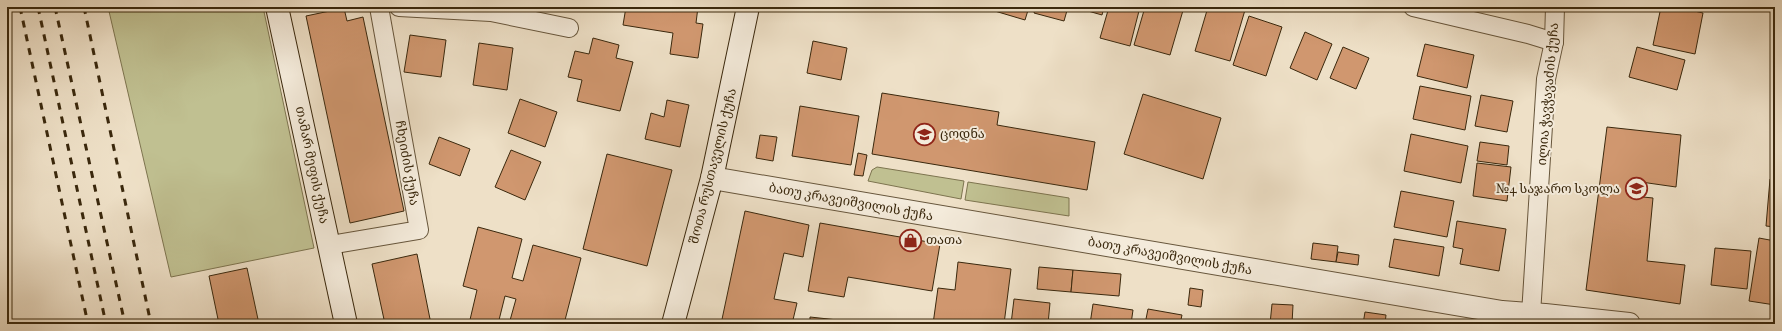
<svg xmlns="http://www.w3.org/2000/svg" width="1782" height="331" viewBox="0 0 1782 331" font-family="'IM FELL Double Pica','Noto Serif Georgian',serif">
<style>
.green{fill:#c0c091;stroke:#7d744f}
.building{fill:#d0976f;stroke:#3a280d}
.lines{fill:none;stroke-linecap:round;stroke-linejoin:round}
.minor-casing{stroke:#67563c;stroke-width:20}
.tertiary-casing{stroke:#67563c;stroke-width:24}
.secondary-casing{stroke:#3a280d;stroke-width:24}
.minor{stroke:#f4ebdb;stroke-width:18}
.tertiary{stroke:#f4ebdb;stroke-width:22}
.secondary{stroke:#f4ebdb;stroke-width:22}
.rail{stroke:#3a280d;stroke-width:3;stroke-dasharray:7 7;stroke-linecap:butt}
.labels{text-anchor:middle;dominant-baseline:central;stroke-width:4;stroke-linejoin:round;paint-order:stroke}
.street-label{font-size:13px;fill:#3a280d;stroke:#f4ebdb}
.poi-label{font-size:13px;fill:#3a280d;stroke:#f4ebdb;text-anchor:start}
</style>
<rect width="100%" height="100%" fill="#eee0c7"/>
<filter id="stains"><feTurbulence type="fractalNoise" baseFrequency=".005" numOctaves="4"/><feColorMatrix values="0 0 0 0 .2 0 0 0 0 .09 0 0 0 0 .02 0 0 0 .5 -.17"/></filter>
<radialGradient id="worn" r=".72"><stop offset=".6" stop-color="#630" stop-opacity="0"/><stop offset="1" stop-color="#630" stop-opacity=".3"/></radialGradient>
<!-- green -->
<g class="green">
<polygon points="108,7 263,7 314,248 171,277"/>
<polygon points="877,167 964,181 961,199 868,181 872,170"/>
<polygon points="968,182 1063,197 1069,198 1069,216 965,200"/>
</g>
<!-- building -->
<g class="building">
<polygon points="626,7 698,7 696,23 703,24 698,58 670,54 673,33 623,25"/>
<polygon points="989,7 1029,7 1025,20 988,9"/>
<polygon points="1036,7 1068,7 1064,21 1034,13"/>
<polygon points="1074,7 1104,7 1102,15"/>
<polygon points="1109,7 1140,7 1130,46 1100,38"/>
<polygon points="1145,7 1184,7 1170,55 1134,45"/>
<polygon points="1208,7 1236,7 1245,10 1230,61 1195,51"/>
<polygon points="1661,7 1677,7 1703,13 1695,54 1653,45"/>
<polygon points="344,8 347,21 363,17 404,211 350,223 306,16"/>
<polygon points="1249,16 1282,27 1266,76 1233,65"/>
<polygon points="1305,32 1332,44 1317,80 1290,68"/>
<polygon points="410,35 446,40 441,77 404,72"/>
<polygon points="593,38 619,45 616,58 633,62 620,111 577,101 582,80 568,77 575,51 589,54"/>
<polygon points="813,41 847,48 841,80 807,73"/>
<polygon points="479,43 513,48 507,90 473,85"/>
<polygon points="1425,44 1474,55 1467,88 1417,76"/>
<polygon points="1343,47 1369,58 1356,89 1330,78"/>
<polygon points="1637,47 1685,60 1677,90 1629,77"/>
<polygon points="1420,86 1471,96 1465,130 1413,119"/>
<polygon points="882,93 999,112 997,125 1095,142 1087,190 872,154"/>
<polygon points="1143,94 1221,118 1203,179 1124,154"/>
<polygon points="1481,95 1513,101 1507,132 1475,126"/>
<polygon points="520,99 557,112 545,147 508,133"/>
<polygon points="667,100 689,105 680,147 645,139 651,113 664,117"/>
<polygon points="800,106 859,116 851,165 792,156"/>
<polygon points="1607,127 1681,135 1676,187 1634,181 1633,196 1653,198 1647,261 1685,265 1680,304 1586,290"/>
<polygon points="1411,134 1468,146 1461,183 1404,171"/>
<polygon points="760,135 777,137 773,161 756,158"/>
<polygon points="439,137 470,149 460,176 429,164"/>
<polygon points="1480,142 1509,146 1507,165 1477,161"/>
<polygon points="511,150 541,162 525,200 495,187"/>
<polygon points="858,153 867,155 863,176 854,175"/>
<polygon points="607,154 672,170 647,266 583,249"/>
<polygon points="1477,163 1511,167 1507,201 1473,196"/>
<polygon points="1770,179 1775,180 1775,227 1766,226"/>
<polygon points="1401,191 1454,201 1447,237 1394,227"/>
<polygon points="745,211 809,225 803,257 784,253 774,299 797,303 792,324 721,324"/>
<polygon points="1457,221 1506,229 1499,271 1460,264 1463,249 1453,247"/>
<polygon points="820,223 940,244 932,291 848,277 844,297 808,291"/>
<polygon points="478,227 522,239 512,278 523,281 533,245 581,258 564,324 509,324 516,299 505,296 498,324 469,324 477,290 463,286"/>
<polygon points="1759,238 1775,241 1775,305 1749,301"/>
<polygon points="1394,239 1444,247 1439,276 1389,267"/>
<polygon points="1313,243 1338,246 1336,262 1311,259"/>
<polygon points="1715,248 1751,251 1747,289 1711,285"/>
<polygon points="1338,252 1359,255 1358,265 1336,262"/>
<polygon points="417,254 431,324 385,324 372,264"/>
<polygon points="958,262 1011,269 1004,324 933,324 938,288 955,290"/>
<polygon points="1039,267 1073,270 1071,292 1037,289"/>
<polygon points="247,268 259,324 219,324 209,276"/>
<polygon points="1073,270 1121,274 1119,296 1071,292"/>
<polygon points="1190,288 1203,290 1201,307 1188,305"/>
<polygon points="1014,299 1050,303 1048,324 1011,324"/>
<polygon points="1093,304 1133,310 1131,324 1090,324"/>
<polygon points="1272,304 1293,305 1292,324 1270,324"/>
<polygon points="1148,309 1182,315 1180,324 1145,324"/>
<polygon points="1365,312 1386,315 1385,324 1363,324"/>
<polygon points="810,317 856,322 856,324 810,324"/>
<polygon points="1187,320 1215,324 1186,324"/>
<polygon points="1229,320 1265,322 1264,324 1229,324"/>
</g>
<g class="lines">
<defs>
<g id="minor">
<polyline points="399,7 491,12 569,28"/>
<polyline points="1413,7 1528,34 1554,42"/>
<polyline points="330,245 419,230 379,7"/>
<polyline points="1531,314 1546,79 1554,42 1555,7"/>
</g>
<polyline id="tertiary" points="712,178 1502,312 1545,315 1629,324"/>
<g id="secondary">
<polyline points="277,7 346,324"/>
<polyline points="673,324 712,178 748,7"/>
</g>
</defs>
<!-- minor casing -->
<use href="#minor" class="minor-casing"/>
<!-- tertiary casing -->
<use href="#tertiary" class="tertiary-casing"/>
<!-- secondary casing -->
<use href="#secondary" class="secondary-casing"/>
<!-- minor -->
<use href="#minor" class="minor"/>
<!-- tertiary -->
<use href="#tertiary" class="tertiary"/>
<!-- secondary -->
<use href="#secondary" class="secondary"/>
<!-- rail -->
<g class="rail">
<polyline points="20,7 88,324"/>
<polyline points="38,7 106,324"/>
<polyline points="55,7 125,324"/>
<polyline points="84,7 151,324"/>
</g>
</g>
<!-- icons -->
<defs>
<symbol id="school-ring" viewBox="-11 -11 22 22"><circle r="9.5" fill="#f4ebdb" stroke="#8f2418" stroke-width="1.5"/><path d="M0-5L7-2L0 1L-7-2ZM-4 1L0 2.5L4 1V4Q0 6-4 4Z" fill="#8f2418"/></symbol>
<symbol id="shop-ring" viewBox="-11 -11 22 22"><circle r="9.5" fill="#f4ebdb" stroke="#8f2418" stroke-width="1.5"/><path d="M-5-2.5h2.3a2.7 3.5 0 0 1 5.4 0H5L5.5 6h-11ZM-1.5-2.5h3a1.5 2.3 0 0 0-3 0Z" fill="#8f2418"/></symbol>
</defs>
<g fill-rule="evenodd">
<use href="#school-ring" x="912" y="122" width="25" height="25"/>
<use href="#school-ring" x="1624" y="176" width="25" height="25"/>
<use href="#shop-ring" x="898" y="228" width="25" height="25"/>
</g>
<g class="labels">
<!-- street labels -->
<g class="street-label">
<text transform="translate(1548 94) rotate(-85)">ილია ჭავჭავაძის ქუჩა</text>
<text transform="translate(407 163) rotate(80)">ჩხეიძის ქუჩა</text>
<text transform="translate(312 165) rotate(78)">თამარ მეფის ქუჩა</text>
<text transform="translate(713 166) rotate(-76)">შოთა რუსთაველის ქუჩა</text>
<text transform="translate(851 202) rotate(10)">ბათუ კრავეიშვილის ქუჩა</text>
<text transform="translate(1170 256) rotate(10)">ბათუ კრავეიშვილის ქუჩა</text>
</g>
<!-- poi labels -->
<g class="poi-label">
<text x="940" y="134">ცოდნა</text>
<text x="1620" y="189" text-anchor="end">№4 საჯარო სკოლა</text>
<text x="926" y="240">თათა</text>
</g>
</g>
<!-- margin -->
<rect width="1782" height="331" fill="none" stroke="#eee0c7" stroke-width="24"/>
<rect x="8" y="8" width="1766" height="315" fill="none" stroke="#3a280d" stroke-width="2"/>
<rect x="12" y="12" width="1758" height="307" fill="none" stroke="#3a280d"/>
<rect width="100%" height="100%" filter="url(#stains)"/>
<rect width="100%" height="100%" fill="url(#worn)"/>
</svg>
